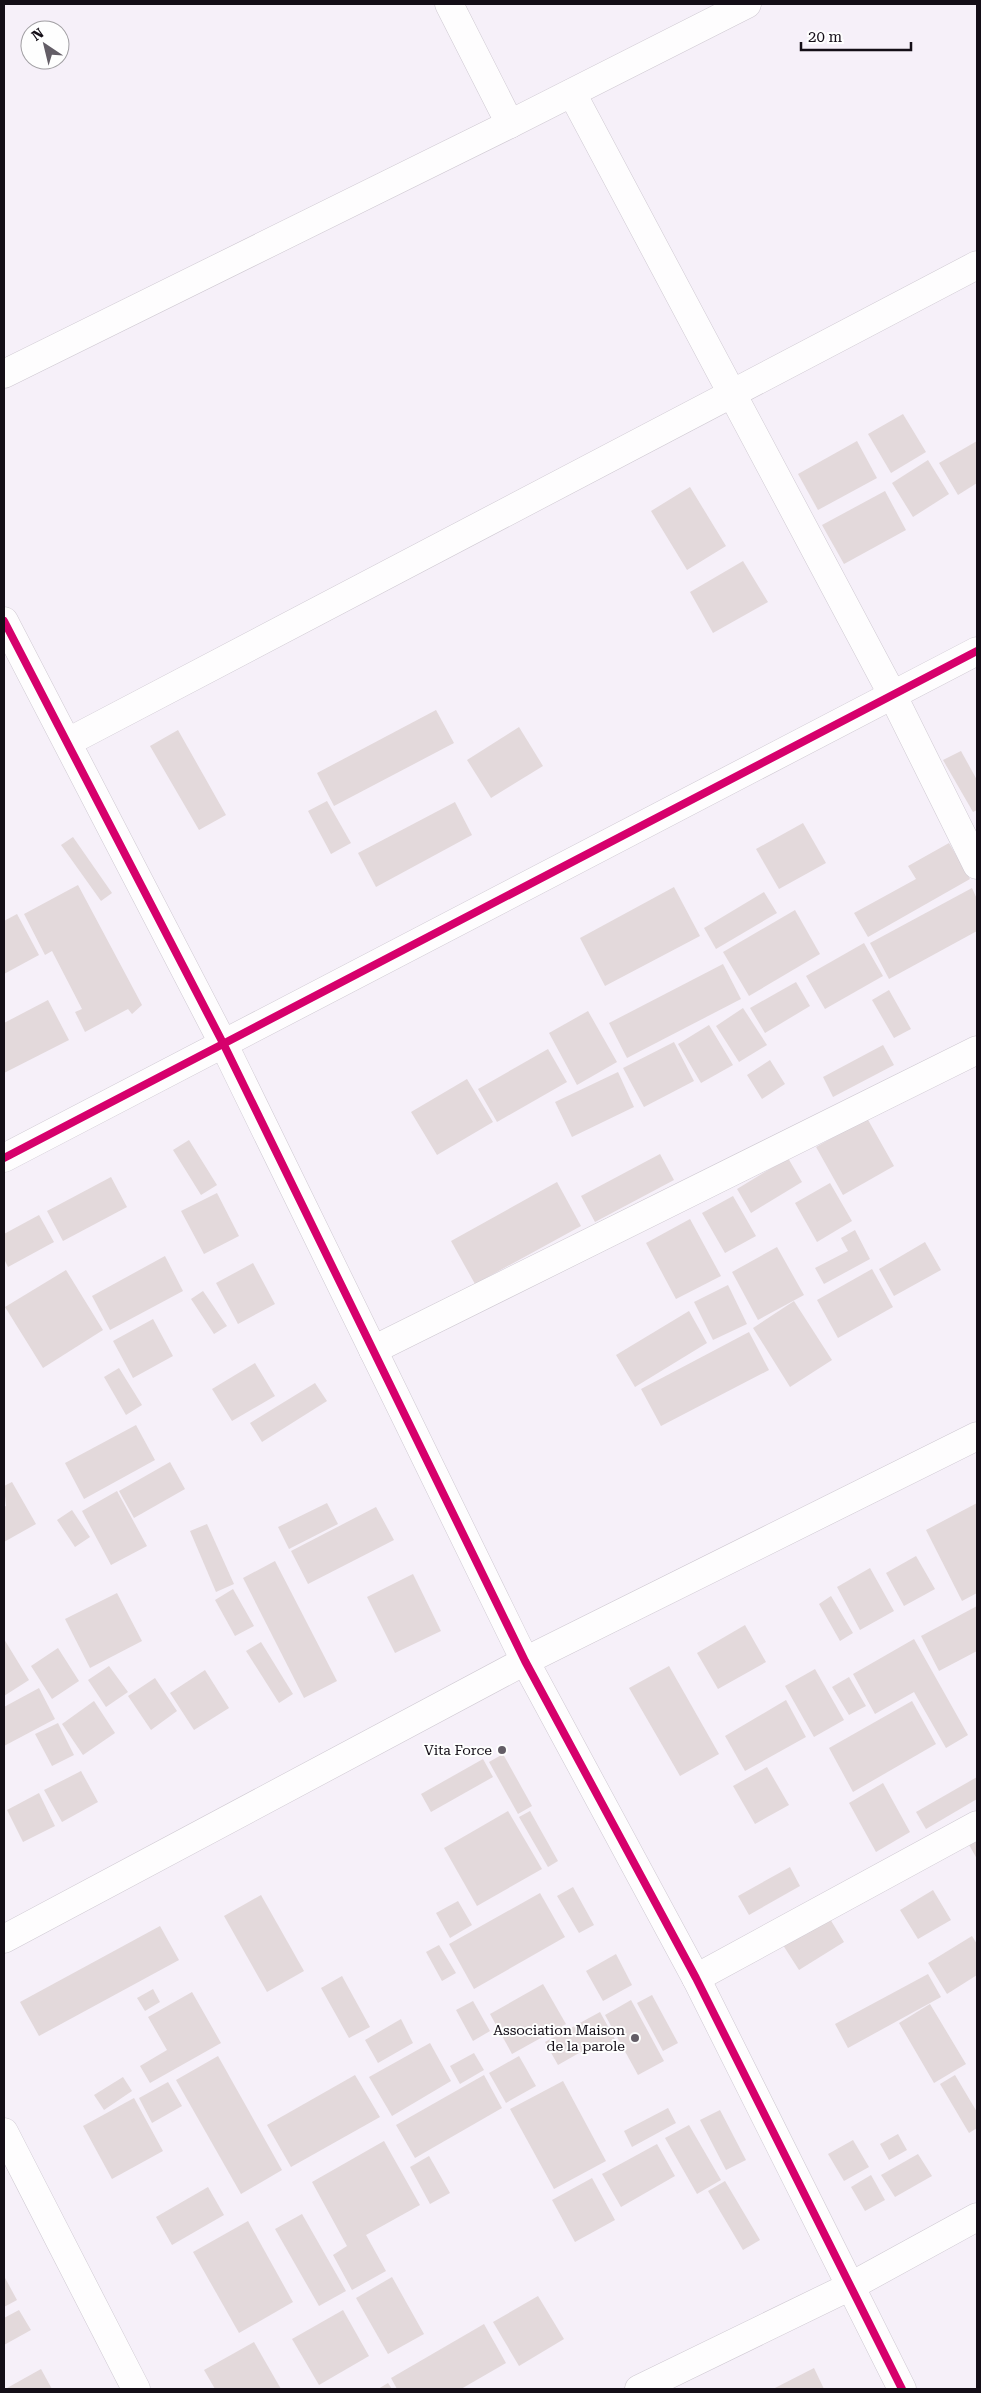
<svg xmlns="http://www.w3.org/2000/svg" width="981" height="2393" viewBox="0 0 981 2393" font-family="'Roboto Serif',serif">
<style>
.building{fill:#e3d9db}
.lines{fill:none;stroke-linecap:round;stroke-linejoin:round}
.minor-casing{stroke:#cfc9d2;stroke-width:29}
.minor{stroke:#fefdfe;stroke-width:28}
.cycleway-casing{stroke:#fefefe;stroke-width:11}
.cycleway{stroke:#d6006c;stroke-width:8}
.poi-dot{fill:#635d66;stroke:#fefefe;stroke-width:2}
.labels{text-anchor:middle;dominant-baseline:central;stroke-width:4;stroke-linejoin:round;paint-order:stroke}
.poi-label{font-size:14px;fill:#140e17;stroke:#fefefe;text-anchor:end}
</style>
<rect width="100%" height="100%" fill="#f6f0f9"/>
<!-- building -->
<g class="building">
<polygon points="903,414 926,452 891,473 868,434"/>
<polygon points="857,441 877,478 818,510 798,474"/>
<polygon points="977,441 977,483 958,495 939,463"/>
<polygon points="928,460 949,494 913,517 892,483"/>
<polygon points="690,487 726,546 687,570 651,511"/>
<polygon points="885,491 906,530 844,564 822,525"/>
<polygon points="743,561 768,602 713,633 690,592"/>
<polygon points="436,710 454,743 334,806 317,773"/>
<polygon points="519,727 543,766 491,798 467,760"/>
<polygon points="178,730 226,815 199,830 150,746"/>
<polygon points="961,751 977,780 977,810 973,812 943,760"/>
<polygon points="327,801 351,843 331,854 308,811"/>
<polygon points="455,802 472,835 376,887 358,853"/>
<polygon points="803,823 826,863 779,889 756,849"/>
<polygon points="73,837 112,893 101,901 61,845"/>
<polygon points="949,843 970,879 868,937 854,913 916,879 908,866"/>
<polygon points="78,885 142,1005 132,1014 128,1009 85,1032 75,1012 82,1009 52,951 45,955 24,914"/>
<polygon points="674,887 700,936 605,986 580,938"/>
<polygon points="972,888 977,899 977,931 889,979 870,943"/>
<polygon points="764,892 777,913 716,949 704,928"/>
<polygon points="795,910 820,954 749,996 723,952"/>
<polygon points="17,914 39,955 4,974 4,921"/>
<polygon points="864,943 883,976 825,1009 806,976"/>
<polygon points="723,964 741,999 627,1058 609,1023"/>
<polygon points="796,982 810,1006 765,1033 750,1008"/>
<polygon points="889,990 911,1029 894,1038 872,1000"/>
<polygon points="48,1000 69,1040 4,1073 4,1023"/>
<polygon points="743,1008 767,1045 739,1062 716,1026"/>
<polygon points="588,1011 617,1062 577,1085 549,1033"/>
<polygon points="709,1025 733,1065 701,1083 678,1044"/>
<polygon points="674,1042 694,1081 644,1107 623,1068"/>
<polygon points="883,1045 894,1065 833,1097 823,1077"/>
<polygon points="548,1049 567,1082 497,1122 478,1089"/>
<polygon points="770,1060 785,1084 762,1099 747,1075"/>
<polygon points="618,1072 634,1107 572,1137 555,1102"/>
<polygon points="467,1079 493,1122 437,1155 411,1112"/>
<polygon points="867,1118 894,1166 843,1195 816,1147"/>
<polygon points="189,1140 217,1185 201,1195 173,1150"/>
<polygon points="660,1154 674,1180 595,1222 581,1196"/>
<polygon points="788,1158 802,1182 751,1213 737,1189"/>
<polygon points="111,1177 127,1207 63,1241 47,1211"/>
<polygon points="557,1182 581,1226 475,1284 451,1241"/>
<polygon points="830,1183 852,1221 817,1242 795,1203"/>
<polygon points="217,1193 239,1236 204,1254 181,1211"/>
<polygon points="733,1196 756,1236 725,1253 702,1213"/>
<polygon points="39,1215 54,1242 8,1267 4,1259 4,1234"/>
<polygon points="690,1219 721,1276 676,1299 646,1243"/>
<polygon points="855,1230 870,1259 824,1284 815,1268 848,1251 841,1238"/>
<polygon points="925,1242 941,1270 894,1296 879,1269"/>
<polygon points="777,1247 804,1295 758,1320 732,1272"/>
<polygon points="165,1256 183,1291 110,1330 92,1296"/>
<polygon points="253,1263 275,1304 238,1324 216,1283"/>
<polygon points="872,1269 893,1307 838,1338 817,1300"/>
<polygon points="66,1270 103,1330 43,1368 5,1307"/>
<polygon points="728,1285 747,1324 713,1340 694,1302"/>
<polygon points="203,1291 227,1326 214,1334 191,1299"/>
<polygon points="794,1301 832,1360 790,1387 753,1328"/>
<polygon points="689,1311 707,1343 635,1387 616,1355"/>
<polygon points="153,1319 173,1356 133,1378 113,1341"/>
<polygon points="749,1332 769,1370 661,1426 641,1389"/>
<polygon points="255,1363 275,1396 232,1421 212,1389"/>
<polygon points="119,1368 142,1405 126,1415 104,1377"/>
<polygon points="315,1383 327,1401 262,1442 250,1423"/>
<polygon points="136,1425 155,1460 84,1499 65,1463"/>
<polygon points="170,1462 185,1489 134,1518 119,1491"/>
<polygon points="12,1482 36,1524 4,1542 4,1507 6,1506 4,1486"/>
<polygon points="117,1491 147,1546 111,1565 82,1511"/>
<polygon points="327,1503 338,1524 289,1549 278,1527"/>
<polygon points="977,1503 977,1593 962,1601 926,1530"/>
<polygon points="376,1507 394,1540 308,1584 291,1551"/>
<polygon points="72,1510 90,1537 75,1547 57,1520"/>
<polygon points="207,1524 234,1584 216,1592 190,1531"/>
<polygon points="916,1556 935,1589 904,1606 886,1573"/>
<polygon points="275,1561 337,1681 304,1698 243,1578"/>
<polygon points="870,1568 894,1611 860,1630 837,1587"/>
<polygon points="413,1574 441,1631 395,1653 367,1597"/>
<polygon points="233,1589 254,1626 235,1636 215,1600"/>
<polygon points="117,1593 142,1641 90,1668 65,1619"/>
<polygon points="831,1596 853,1633 840,1641 819,1604"/>
<polygon points="977,1606 977,1651 939,1671 921,1636"/>
<polygon points="745,1625 766,1662 718,1689 697,1653"/>
<polygon points="4,1639 29,1680 4,1696"/>
<polygon points="914,1639 968,1735 946,1748 914,1692 875,1714 853,1674"/>
<polygon points="261,1642 293,1694 279,1703 246,1651"/>
<polygon points="58,1648 79,1681 52,1699 31,1666"/>
<polygon points="109,1666 128,1692 106,1707 88,1680"/>
<polygon points="669,1666 719,1754 680,1776 629,1688"/>
<polygon points="815,1669 844,1720 814,1737 785,1686"/>
<polygon points="205,1670 229,1708 194,1730 170,1693"/>
<polygon points="849,1677 866,1706 849,1715 832,1687"/>
<polygon points="155,1678 177,1711 151,1730 128,1696"/>
<polygon points="39,1688 55,1719 4,1746 4,1707"/>
<polygon points="786,1700 806,1737 745,1771 725,1736"/>
<polygon points="94,1701 115,1733 83,1755 62,1724"/>
<polygon points="912,1701 936,1744 853,1792 829,1748"/>
<polygon points="58,1723 74,1755 52,1766 35,1734"/>
<polygon points="503,1754 532,1806 518,1814 489,1762"/>
<polygon points="483,1759 493,1777 431,1812 421,1794"/>
<polygon points="767,1767 789,1805 755,1824 733,1786"/>
<polygon points="81,1771 98,1802 62,1822 44,1790"/>
<polygon points="977,1777 977,1799 926,1829 916,1812"/>
<polygon points="883,1783 910,1832 876,1852 849,1803"/>
<polygon points="39,1793 55,1826 23,1842 7,1810"/>
<polygon points="508,1811 542,1869 477,1906 444,1848"/>
<polygon points="530,1811 558,1861 548,1867 519,1817"/>
<polygon points="977,1837 977,1859 968,1843"/>
<polygon points="790,1867 800,1886 749,1915 738,1896"/>
<polygon points="573,1887 594,1925 579,1933 557,1896"/>
<polygon points="933,1890 951,1920 918,1939 900,1910"/>
<polygon points="540,1893 565,1937 474,1989 449,1944"/>
<polygon points="261,1895 304,1971 267,1992 224,1916"/>
<polygon points="458,1901 472,1925 450,1938 436,1913"/>
<polygon points="827,1914 844,1942 799,1970 781,1942"/>
<polygon points="160,1926 179,1960 39,2036 20,2002"/>
<polygon points="972,1936 977,1944 977,1975 947,1994 928,1963"/>
<polygon points="439,1945 456,1973 442,1981 426,1952"/>
<polygon points="616,1954 632,1985 603,2001 586,1971"/>
<polygon points="928,1974 941,1997 848,2048 835,2024"/>
<polygon points="342,1976 370,2027 349,2038 321,1988"/>
<polygon points="543,1984 566,2024 512,2054 490,2014"/>
<polygon points="153,1989 160,2002 145,2011 137,1998"/>
<polygon points="192,1992 221,2043 150,2083 140,2066 167,2050 148,2017"/>
<polygon points="652,1995 678,2043 663,2051 637,2003"/>
<polygon points="631,2000 664,2061 638,2075 605,2015"/>
<polygon points="473,2001 490,2031 473,2041 456,2010"/>
<polygon points="930,2004 966,2064 934,2083 899,2023"/>
<polygon points="600,2012 616,2041 597,2052 593,2045 558,2065 545,2042"/>
<polygon points="401,2019 413,2043 378,2063 365,2040"/>
<polygon points="430,2043 451,2081 392,2116 369,2077"/>
<polygon points="474,2053 484,2070 460,2084 450,2066"/>
<polygon points="218,2056 282,2170 241,2194 176,2080"/>
<polygon points="519,2056 536,2086 506,2103 489,2073"/>
<polygon points="355,2075 380,2117 291,2167 267,2125"/>
<polygon points="484,2075 502,2108 415,2158 396,2125"/>
<polygon points="955,2075 977,2112 977,2128 969,2133 940,2084"/>
<polygon points="123,2077 132,2091 104,2110 94,2095"/>
<polygon points="563,2081 606,2161 554,2189 510,2109"/>
<polygon points="168,2082 182,2106 152,2123 139,2098"/>
<polygon points="134,2098 163,2151 112,2179 83,2126"/>
<polygon points="668,2108 676,2123 632,2147 624,2131"/>
<polygon points="720,2110 746,2160 726,2170 700,2120"/>
<polygon points="689,2125 721,2180 697,2194 665,2138"/>
<polygon points="898,2134 907,2150 889,2160 880,2144"/>
<polygon points="853,2140 869,2167 844,2181 828,2154"/>
<polygon points="384,2141 420,2205 366,2235 386,2271 352,2290 333,2255 347,2246 312,2182"/>
<polygon points="657,2144 675,2176 621,2207 602,2174"/>
<polygon points="918,2154 932,2176 895,2197 881,2175"/>
<polygon points="429,2156 450,2193 430,2204 410,2167"/>
<polygon points="871,2175 885,2200 865,2211 851,2187"/>
<polygon points="592,2178 615,2220 575,2242 552,2200"/>
<polygon points="725,2181 760,2240 743,2250 708,2191"/>
<polygon points="208,2187 224,2215 172,2245 156,2217"/>
<polygon points="302,2214 346,2291 319,2306 275,2229"/>
<polygon points="248,2221 293,2302 239,2333 193,2252"/>
<polygon points="4,2276 17,2300 4,2307"/>
<polygon points="392,2277 424,2334 388,2354 356,2298"/>
<polygon points="538,2296 564,2339 519,2366 493,2322"/>
<polygon points="19,2310 31,2330 4,2345 4,2318"/>
<polygon points="343,2310 369,2356 319,2385 292,2339"/>
<polygon points="484,2324 506,2363 461,2389 397,2389 391,2378"/>
<polygon points="254,2342 281,2389 215,2389 204,2370"/>
<polygon points="814,2368 824,2389 773,2389"/>
<polygon points="41,2369 52,2389 8,2389 7,2388"/>
<polygon points="388,2383 392,2389 378,2389"/>
</g>
<g class="lines">
<defs>
<g id="minor">
<polyline points="449,4 510,124"/>
<polyline points="572,93 892,694 977,865"/>
<polyline points="4,374 510,124 747,4"/>
<polyline points="4,621 224,1045 525,1661 696,1978 902,2389"/>
<polyline points="68,742 977,265"/>
<polyline points="4,1158 977,651"/>
<polyline points="373,1350 977,1050"/>
<polyline points="4,1939 525,1661 977,1436"/>
<polyline points="696,1978 977,1825"/>
<polyline points="4,2132 136,2389"/>
<polyline points="639,2389 851,2286 977,2217"/>
</g>
</defs>
<!-- minor casing -->
<use href="#minor" class="minor-casing"/>
<!-- minor -->
<use href="#minor" class="minor"/>
<defs>
<g id="cycleway">
<polyline points="4,621 224,1045 525,1661 696,1978 902,2389"/>
<polyline points="4,1158 977,651"/>
</g>
</defs>
<!-- cycleway casing -->
<use href="#cycleway" class="cycleway-casing"/>
<!-- cycleway -->
<use href="#cycleway" class="cycleway"/>
</g>
<!-- markers -->
<g class="poi-dot">
<circle cx="502" cy="1750" r="5"/>
<circle cx="635" cy="2038" r="5"/>
</g>
<g class="labels">
<!-- poi labels -->
<g class="poi-label">
<text x="492" y="1750">Vita Force</text>
<text x="625" y="2030">Association Maison<tspan x="625" dy="16">de la parole</tspan></text>
</g>
</g>
<!-- border -->
<rect width="981" height="2393" fill="none" stroke="#140e17" stroke-width="10"/>
<!-- north arrow -->
<g transform="translate(45 45) rotate(325)"><circle r="24" fill="#fefefe" stroke="#a09ea2"/>
<path d="M0-4L9 19L0 12L-9 19Z" fill="#635d66"/>
<text y="-8" font-size="14" font-weight="bold" text-anchor="middle" fill="#140e17">N</text>
</g>
<!-- scale -->
<path d="M801 42v8h110v-8" fill="none" stroke="#140e17" stroke-width="2.5"/>
<text x="808" y="42" font-size="15" fill="#140e17" stroke="#fefefe" stroke-width="4" paint-order="stroke">20 m</text>
</svg>
